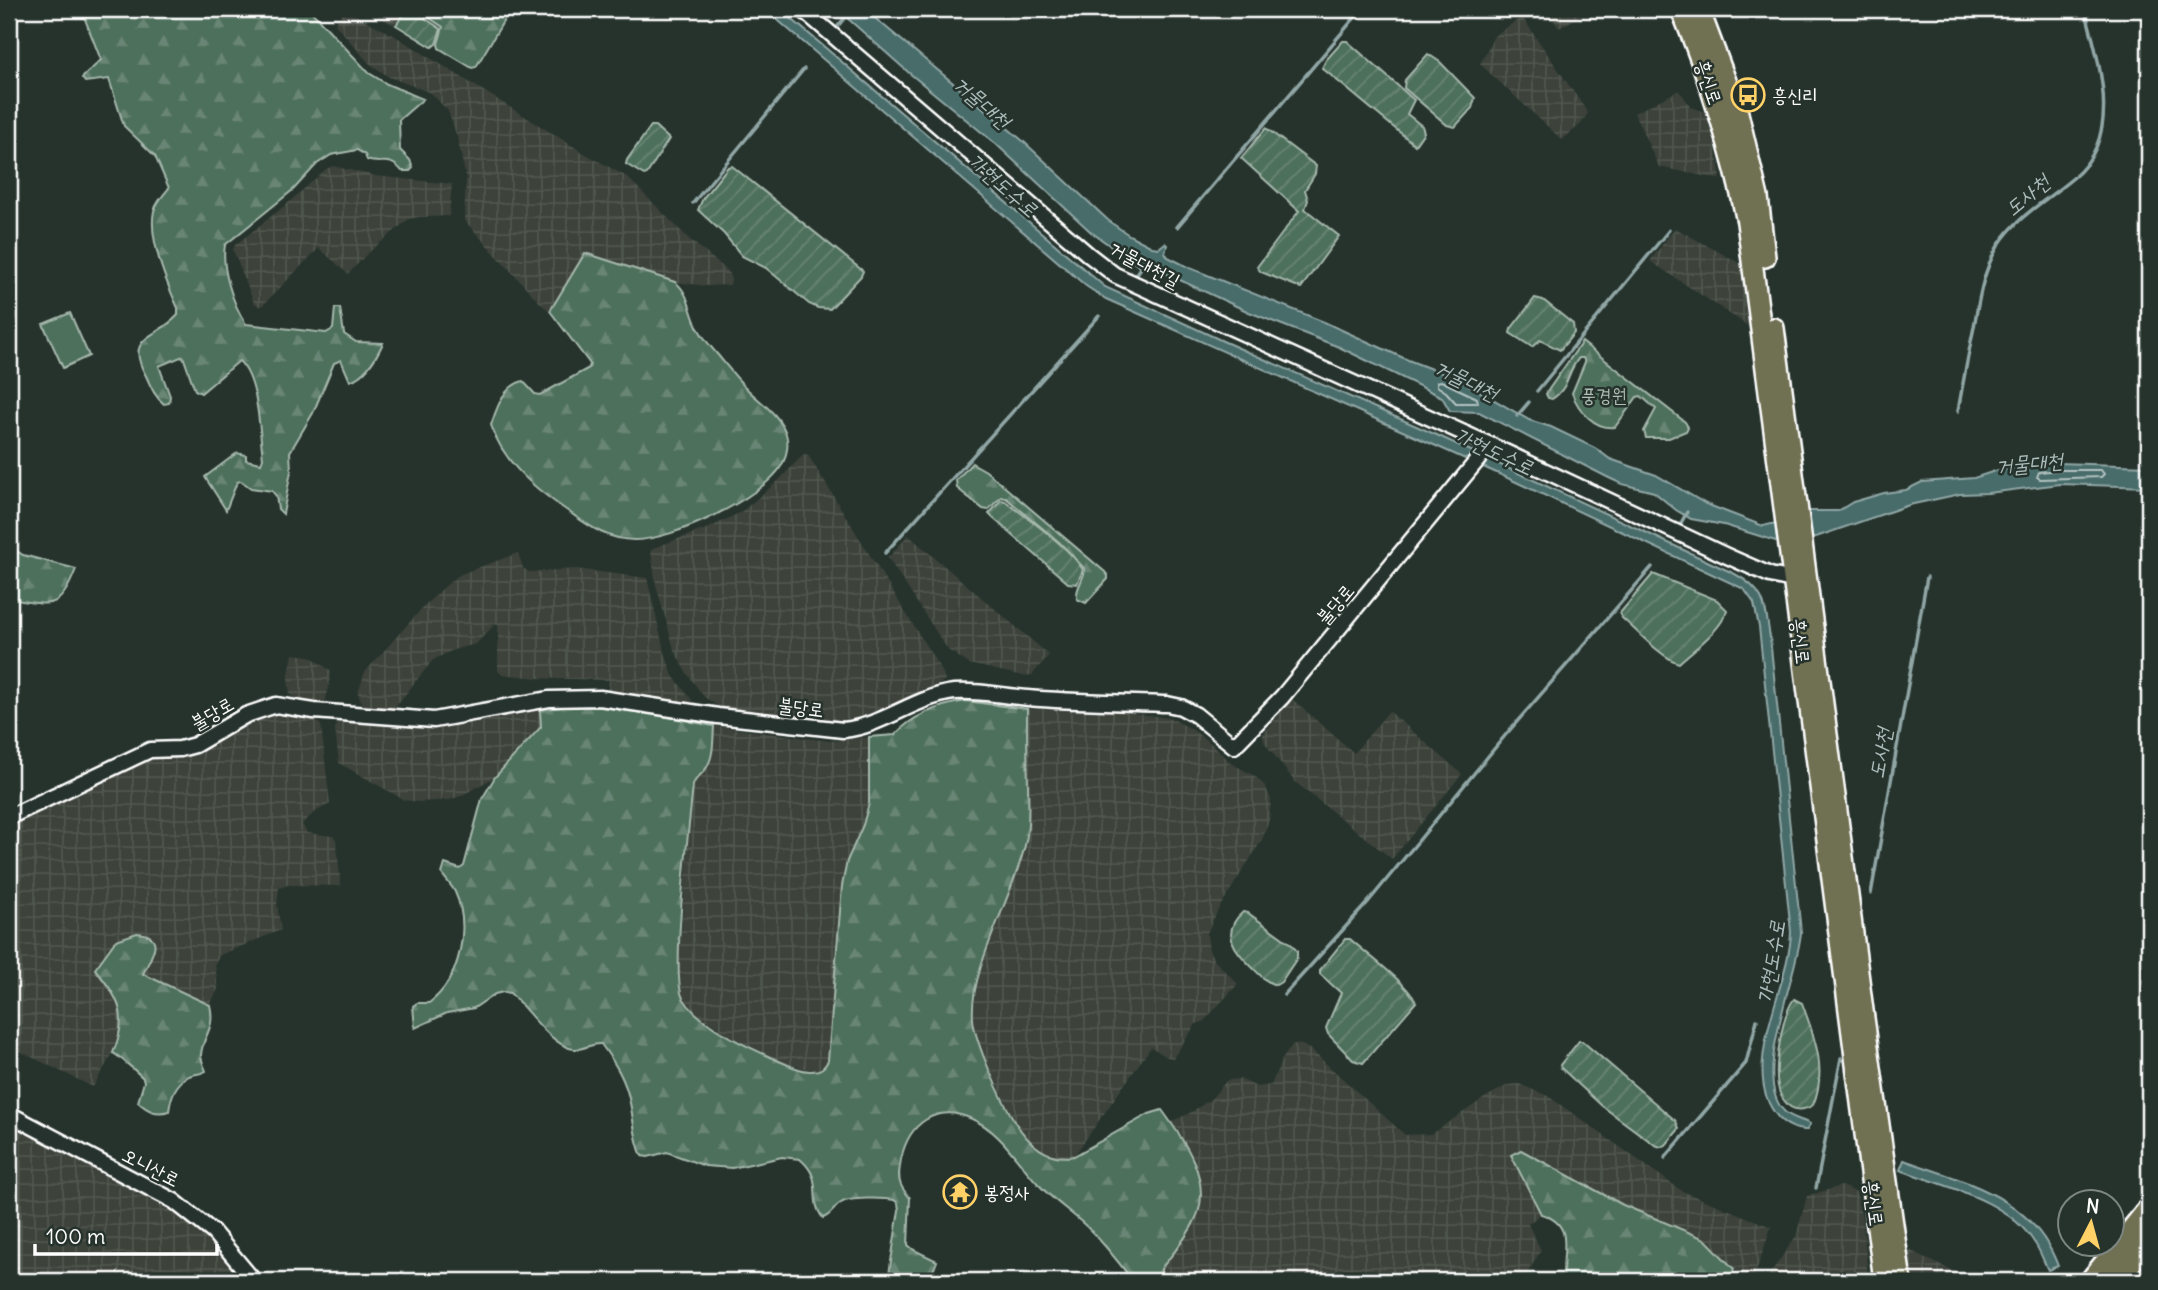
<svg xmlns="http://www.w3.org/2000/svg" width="2158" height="1290" viewBox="0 0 2158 1290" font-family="Delius,'Poor Story',sans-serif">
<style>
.industrial{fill:url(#industrial-grid)}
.forest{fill:url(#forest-firs);stroke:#a6b8ad;stroke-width:2}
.garden{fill:url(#garden-furrows);stroke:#a6b8ad;stroke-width:2}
.pitch{fill:#4e705b;stroke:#a6b8ad;stroke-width:2}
.water{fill:#476c6a;stroke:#91a7a6;stroke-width:2}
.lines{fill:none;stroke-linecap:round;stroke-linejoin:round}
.shore{stroke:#b5c4c3;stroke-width:2}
.stream{stroke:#91a7a6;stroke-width:3.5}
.minor-casing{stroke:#fff;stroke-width:19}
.major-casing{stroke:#fff;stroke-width:24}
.highway-casing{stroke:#fff;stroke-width:26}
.minor{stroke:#26332d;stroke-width:14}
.major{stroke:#706f52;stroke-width:19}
.highway{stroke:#706f52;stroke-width:21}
.labels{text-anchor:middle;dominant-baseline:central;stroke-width:5;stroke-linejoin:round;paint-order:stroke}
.street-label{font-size:19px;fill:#fff;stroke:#26332d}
.poi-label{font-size:19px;fill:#fff;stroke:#26332d;text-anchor:start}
.park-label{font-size:19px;fill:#afbfb5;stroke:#26332d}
.water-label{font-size:21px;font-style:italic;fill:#acbdbc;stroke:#26332d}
</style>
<defs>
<pattern id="industrial-grid" width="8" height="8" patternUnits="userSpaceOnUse" patternTransform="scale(1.75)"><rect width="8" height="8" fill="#3c433a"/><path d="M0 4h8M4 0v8" fill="none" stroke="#50564e"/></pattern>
<pattern id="forest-firs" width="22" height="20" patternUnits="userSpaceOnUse" patternTransform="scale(1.75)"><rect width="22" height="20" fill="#4e705b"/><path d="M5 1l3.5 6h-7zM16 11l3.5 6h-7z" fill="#698574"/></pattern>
<pattern id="garden-furrows" width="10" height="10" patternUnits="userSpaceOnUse" patternTransform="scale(1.75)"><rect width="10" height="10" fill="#4e705b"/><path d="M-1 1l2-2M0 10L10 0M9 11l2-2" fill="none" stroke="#698574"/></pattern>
</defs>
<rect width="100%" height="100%" fill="#26332d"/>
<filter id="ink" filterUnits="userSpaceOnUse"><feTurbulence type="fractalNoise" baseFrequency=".0143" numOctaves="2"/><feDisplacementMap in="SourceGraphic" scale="14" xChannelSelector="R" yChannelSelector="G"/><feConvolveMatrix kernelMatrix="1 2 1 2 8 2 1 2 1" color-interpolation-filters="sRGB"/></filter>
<g filter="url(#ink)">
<!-- industrial -->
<g class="industrial">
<polygon points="344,9 395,36 584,153 627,177 689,239 728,271 731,280 730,285 707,286 675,282 585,253 550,311 542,305 464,220 466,178 457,137 448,111 431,93 389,77 369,63 335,24"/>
<polygon points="365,9 405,9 394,25"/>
<polygon points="1546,9 1592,9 1559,28"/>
<polygon points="1522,17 1588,113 1581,124 1562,140 1480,64 1494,36"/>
<polygon points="1678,91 1683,95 1690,107 1706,112 1715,146 1721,177 1719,179 1659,167 1634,113"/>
<polygon points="333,166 375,176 452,184 449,216 419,217 409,219 368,253 348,274 319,248 261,307 254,303 233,250 235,245 287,204 326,169"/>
<polygon points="1675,228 1741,264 1745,289 1748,326 1650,261"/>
<polygon points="804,454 808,455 943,673 945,680 928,692 890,711 851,724 835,724 724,710 704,697 684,669 674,649 656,585 651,552 653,548 711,527 741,512 777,482"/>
<polygon points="908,535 1049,655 1032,675 1023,676 969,664 948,650 888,558"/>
<polygon points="518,553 523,568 529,572 576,569 647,578 664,650 673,676 692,700 690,706 607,695 609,680 536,678 502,674 498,671 498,625 495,624 476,644 453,650 433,660 392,711 363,708 358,693 365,672 424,606 452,580 461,574"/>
<polygon points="293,654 310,656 331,671 326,700 322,706 300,703 290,694 288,679"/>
<polygon points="1292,699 1354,753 1389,711 1462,774 1392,859 1295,782 1264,742 1263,734"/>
<polygon points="1027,709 1118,711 1170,718 1190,728 1213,745 1231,763 1256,777 1265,786 1271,799 1269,821 1262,840 1218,910 1207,933 1209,950 1214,960 1238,984 1203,1022 1196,1024 1173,1058 1167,1057 1151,1047 1074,1156 1062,1158 1049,1156 1036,1148 1017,1125 982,1053 974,1032 972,1016 980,970 1021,861 1026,840"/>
<polygon points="540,710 541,727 495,777 461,796 449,800 419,802 404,800 339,763 335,729 337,723 342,720 444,725"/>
<polygon points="274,713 304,717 315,720 321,725 330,804 315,812 302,824 307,833 333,836 336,839 341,886 288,885 279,888 277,905 281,930 220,955 215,964 218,989 210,1005 143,973 155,951 152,937 147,934 126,936 107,984 119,1007 122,1027 113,1053 93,1087 9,1046 9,823 143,758"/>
<polygon points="714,726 830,741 869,737 869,803 863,825 847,861 842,886 828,1061 826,1067 816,1071 787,1064 730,1036 696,1013 681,995 678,983 680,945 693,785 696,778 704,771 712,756"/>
<polygon points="1293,1044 1302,1045 1311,1050 1405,1135 1431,1134 1486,1097 1508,1085 1519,1084 1548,1096 1682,1191 1771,1227 1753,1281 1734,1269 1705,1239 1623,1205 1521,1150 1511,1155 1541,1214 1528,1224 1541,1250 1523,1281 1162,1281 1161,1269 1183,1241 1197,1218 1202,1195 1201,1183 1189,1152 1170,1122 1188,1114 1211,1099 1227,1080 1240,1079 1257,1087 1271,1085 1281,1061"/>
<polygon points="9,1123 139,1191 166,1203 207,1234 247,1281 9,1281"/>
<polygon points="1841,1186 1856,1192 1863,1222 1868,1277 1837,1281 1765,1281 1796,1236 1807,1196"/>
<polygon points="1909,1250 1944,1267 1974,1281 1913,1281"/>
</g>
<!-- forest -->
<g class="forest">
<path d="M81,9H309L369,73L387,84L423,99L399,120L400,150L410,160L413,168L410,171H402C388,155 382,166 367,160L365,155L357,150L331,155L317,164L294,189L225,245C221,268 233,305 246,324L326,333L333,329L335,308H340L344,334L356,342L383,343C376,358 366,376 350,381L341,360L334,363L313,413L290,452L291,471L283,514L278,509L276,496L272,491L251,488L241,481L237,482L226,510L205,477L237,453L246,455V460L261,463L263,458C259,430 259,379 239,361L201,393L195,390L183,356L159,366L170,396L169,403L164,404C155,397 151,387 146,376C123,335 157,339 178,315V308C167,284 148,239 154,211C156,203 163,195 169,188L155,156L124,126L109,79L85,82L82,78L101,60Z"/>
<polygon points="430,9 499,9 504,15 504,20 476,67 472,68 439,48 438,44 443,27 428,17"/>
<path d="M585,253L675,282C690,293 689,312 698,328C703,337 710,346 717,354C727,366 737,379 748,390C761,403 780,415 786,434C789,443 787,456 782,465C763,498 671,541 634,540C607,539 592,528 572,514C538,491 504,465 491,425C497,408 503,386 523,381L535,394L540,395L589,368L590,364L550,311Z"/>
<path d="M1582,342L1685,422L1688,427L1686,431L1669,438H1646L1644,431L1656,409L1641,396L1637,397L1615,427C1595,430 1578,410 1572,393L1585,362L1583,358H1579C1567,371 1569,389 1552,399L1548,398L1546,394L1549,389Z"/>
<path d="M972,463L986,471L1105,572L1108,576V579L1086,603L1077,599C1075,588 1084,580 1085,569L1059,542L1006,498L1001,497L988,510L983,509L957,488L956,480Z"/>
<path d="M9,546L23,555L76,569C59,614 50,604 9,599Z"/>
<path d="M966,701L1027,709C1027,733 1027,758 1028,783C1028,802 1030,823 1026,841C1015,894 969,967 973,1019C975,1044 1002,1100 1015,1122C1029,1144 1047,1161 1074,1156L1149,1114L1162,1110C1184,1140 1214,1182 1195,1220C1187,1238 1173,1253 1161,1269L1162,1281H1133C1120,1264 1107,1247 1092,1232C1076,1215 1056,1203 1040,1186C1018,1164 1002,1132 972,1119C936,1103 909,1123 901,1159C900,1168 897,1177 901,1185C903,1190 907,1194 910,1198L908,1245L914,1250L937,1261L932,1274L939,1281H892L889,1274L899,1210L898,1203L894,1200C884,1198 849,1197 841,1203C834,1207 832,1215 823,1218C807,1199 826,1181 800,1159L782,1157L732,1168L705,1166L667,1152L648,1157L642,1156C634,1138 634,1121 630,1103C626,1080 615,1063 601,1044C591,1043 584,1050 574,1049C552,1047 526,1007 510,993L503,992L495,994L474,1008L447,1013L415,1028L413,1006L417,1003H429C460,980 471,927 455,892C452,886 446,880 442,874L445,864L460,869L464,866L482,799L495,777L541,727L540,710C601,699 655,715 714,726C713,740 714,755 707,767C703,775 696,776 693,785C690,820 670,977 683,998C701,1028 755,1050 786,1064C799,1070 822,1078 828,1060L842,886L847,861L863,825L869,803V737L895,735C913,715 940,705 966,701Z"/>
<path d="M137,933C168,935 150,958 143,974L210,1005C216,1030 202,1036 201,1055C201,1060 204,1066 206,1071C200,1075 196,1073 189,1076C175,1084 171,1096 169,1111C156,1115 148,1111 138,1102L144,1082L143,1078C138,1073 118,1055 113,1053C129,1015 120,1000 95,969L116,940Z"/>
<path d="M1521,1150L1623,1205L1705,1239L1734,1269L1732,1274L1724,1281C1716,1281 1707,1282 1699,1281C1688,1280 1683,1274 1671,1281H1564C1559,1255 1578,1225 1541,1214L1511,1155Z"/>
</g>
<!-- garden -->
<g class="garden">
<polygon points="407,9 428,9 425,13 426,19 441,29 436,44 432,47 396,25"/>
<polygon points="1343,41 1347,41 1414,100 1407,114 1422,126 1424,132 1415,145 1322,68 1326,60"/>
<polygon points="1428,54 1440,62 1475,98 1472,108 1455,127 1447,125 1404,88 1405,80"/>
<polygon points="651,126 655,126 669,139 647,174 644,175 626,164 627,160"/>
<polygon points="1266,128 1316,166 1315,174 1305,190 1308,200 1305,209 1339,236 1301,288 1261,272 1257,267 1299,211 1241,158"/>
<polygon points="732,166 863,271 861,276 830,309 818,308 809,304 766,268 742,256 724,234 698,210 703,198 728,167"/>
<polygon points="1535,298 1543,300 1573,324 1574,333 1560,350 1540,340 1532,347 1510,333 1511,329"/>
<path d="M1001,500L1005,501C1027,518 1070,547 1083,570L1077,584L1068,583L993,518L989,514Z"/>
<path d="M1653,574L1717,600L1727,610C1721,631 1694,649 1679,663C1664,660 1635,629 1622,618L1620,613Z"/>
<path d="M1243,912L1248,913L1291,944L1297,951V958L1281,982L1276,985C1267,983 1260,975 1253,968C1236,952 1219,933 1243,912Z"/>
<path d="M1345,939H1350C1367,954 1407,983 1416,1002L1363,1063L1353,1060L1328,1034L1326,1028L1341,993L1320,974V970Z"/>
<path d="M1794,999L1802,1003C1814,1036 1828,1070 1813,1105C1805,1110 1796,1112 1788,1105C1783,1100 1779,1094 1778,1086C1774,1067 1782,1014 1794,999Z"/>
<polygon points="1579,1041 1582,1041 1676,1121 1679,1129 1666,1145 1661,1147 1655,1145 1602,1106 1561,1068 1560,1065"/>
</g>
<!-- pitch -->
<polygon class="pitch" points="70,313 89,356 63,368 43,324"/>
<!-- water -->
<g class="water">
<path d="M765,9H780L1105,287L1225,342L1439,436L1735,574C1766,591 1765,605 1770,638L1801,932C1798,975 1750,1080 1785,1112C1792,1118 1802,1120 1810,1124L1807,1130C1798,1131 1785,1125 1778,1117C1737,1070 1790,986 1791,932L1759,627L1754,603L1744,589L1499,474L1106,299L1086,286Z"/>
<polygon points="837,9 864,9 1023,141 1110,222 1129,235 1152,247 1159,248 1165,243 1167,245 1165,252 1168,257 1190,268 1324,322 1408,360 1460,380 1529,420 1551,427 1595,448 1610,459 1656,475 1706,504 1763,526 1793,519 1809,511 1838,511 1853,502 1884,493 1906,490 1922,482 1974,478 1998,470 2058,463 2149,466 2149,487 2060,484 1988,493 1960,494 1909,505 1816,537 1779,542 1724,525 1691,519 1676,510 1654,492 1622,484 1609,478 1479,412 1450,411 1442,397 1339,347 1249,312 1154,268 1140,267 1091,232 996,144 908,72"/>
<path d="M1904,1160C1967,1183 2032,1196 2058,1266L2048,1270C2044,1262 2041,1253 2036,1245C2009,1200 1947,1187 1900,1170Z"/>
</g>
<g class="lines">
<!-- shore -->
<g class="shore">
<polygon points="1441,381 1477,398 1478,403 1456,403 1446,392 1437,386 1437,382"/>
<polygon points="2059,470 2101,470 2104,474 2101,477 2040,479 2037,477 2039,472"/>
</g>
<!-- stream -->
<g class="stream">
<polyline points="838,26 852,9"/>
<polyline points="693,203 804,69"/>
<polyline points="1177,227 1362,9"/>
<polyline points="1136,275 1143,265"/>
<polyline points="1537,391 1669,230"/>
<path d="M1958,411C1963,383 1968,355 1974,327C1979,299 1983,271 1998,246C2016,217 2047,200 2073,178C2124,136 2099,64 2085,9"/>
<polyline points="1517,416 1529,402"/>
<polyline points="1681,523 1687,512"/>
<polyline points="885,553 1099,316"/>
<polyline points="1871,894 1927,577"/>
<polyline points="1284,995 1369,901 1508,732 1652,567"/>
<polyline points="1665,1158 1746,1063 1757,1020"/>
<polyline points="1816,1188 1841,1058"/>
</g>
<defs>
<g id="minor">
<polyline points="802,9 1089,255 1115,275 1490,445 1727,556 1770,575 1802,582"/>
<path d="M9,817L150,750L180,749L195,745L246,715L276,705L314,711L434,720L549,699L600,698L718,716L843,730C883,726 915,697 954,692C979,690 1003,696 1028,698C1074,702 1121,702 1167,704L1181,707L1196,715L1234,746L1282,697L1490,445"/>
<polyline points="9,1114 174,1201 213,1232 254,1281"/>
</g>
<g id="major">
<path d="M1681,9C1709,78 1732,148 1747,222L1884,1281"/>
<polyline points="1699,9 1738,113 1758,197 1765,257"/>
<polyline points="1774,328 1864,1018 1901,1281"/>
</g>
<g id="highway">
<polyline points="2091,1281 2149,1209"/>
<polyline points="2116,1281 2149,1239"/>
</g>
</defs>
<!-- minor casing -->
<use href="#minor" class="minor-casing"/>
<!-- major casing -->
<use href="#major" class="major-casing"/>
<!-- highway casing -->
<use href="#highway" class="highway-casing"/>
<!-- minor -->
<use href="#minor" class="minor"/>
<!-- major -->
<use href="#major" class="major"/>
<!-- highway -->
<use href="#highway" class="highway"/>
</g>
</g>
<!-- icons -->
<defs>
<symbol id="bus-ring" viewBox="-11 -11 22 22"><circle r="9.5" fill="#26332d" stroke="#ffd166" stroke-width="1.5"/><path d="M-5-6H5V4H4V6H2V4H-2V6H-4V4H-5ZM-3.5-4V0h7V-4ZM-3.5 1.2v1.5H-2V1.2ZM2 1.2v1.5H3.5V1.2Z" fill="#ffd166"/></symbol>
<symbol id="temple-ring" viewBox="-11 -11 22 22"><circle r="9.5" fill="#26332d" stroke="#ffd166" stroke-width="1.5"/><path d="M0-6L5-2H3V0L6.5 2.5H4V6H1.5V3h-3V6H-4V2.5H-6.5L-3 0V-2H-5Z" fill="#ffd166"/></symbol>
</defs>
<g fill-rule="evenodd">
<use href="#bus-ring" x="1729" y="76" width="38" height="38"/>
<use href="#temple-ring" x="941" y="1173" width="38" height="38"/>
</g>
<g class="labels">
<!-- street labels -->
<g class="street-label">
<text transform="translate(1709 82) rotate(71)">흥신로</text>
<text transform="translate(1145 264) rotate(28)">거물대천길</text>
<text transform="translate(1335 604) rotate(-50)">불당로</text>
<text transform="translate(1801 641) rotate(83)">흥신로</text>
<text transform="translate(801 707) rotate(7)">불당로</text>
<text transform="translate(212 713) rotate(-30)">불당로</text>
<text transform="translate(151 1167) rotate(27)">오니산로</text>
<text transform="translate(1874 1203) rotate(82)">흥신로</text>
</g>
<!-- poi labels -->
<g class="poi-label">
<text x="1772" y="95">흥신리</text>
<text x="984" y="1192">봉정사</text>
</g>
<!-- park labels -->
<g class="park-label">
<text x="1604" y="395">풍경원</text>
</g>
<!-- water labels -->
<g class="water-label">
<text transform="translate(982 102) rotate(41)">거물대천</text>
<text transform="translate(1003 185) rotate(41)">가현도수로</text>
<text transform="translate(2027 195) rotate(-40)">도사천</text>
<text transform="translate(1466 380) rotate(26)">거물대천</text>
<text transform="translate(1494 451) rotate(25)">가현도수로</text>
<text transform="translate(2029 463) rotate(-5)">거물대천</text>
<text transform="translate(1880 753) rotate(-80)">도사천</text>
<text transform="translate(1771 962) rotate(-81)">가현도수로</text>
</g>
</g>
<!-- margin -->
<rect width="2158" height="1290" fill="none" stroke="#26332d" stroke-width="35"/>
<rect x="18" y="18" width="2123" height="1255" fill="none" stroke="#fff" stroke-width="2.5" filter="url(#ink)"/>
<!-- north arrow -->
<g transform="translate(2091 1223) rotate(6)"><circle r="33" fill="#26332d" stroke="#7d8581" stroke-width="2"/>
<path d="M0-5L12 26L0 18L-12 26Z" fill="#ffd166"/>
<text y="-10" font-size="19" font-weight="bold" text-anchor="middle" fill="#ffffff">N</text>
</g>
<!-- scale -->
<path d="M35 1244v10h182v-10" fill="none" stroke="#ffffff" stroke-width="3.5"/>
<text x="46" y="1244" font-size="21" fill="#ffffff" stroke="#26332d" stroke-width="5" paint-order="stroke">100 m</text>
</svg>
